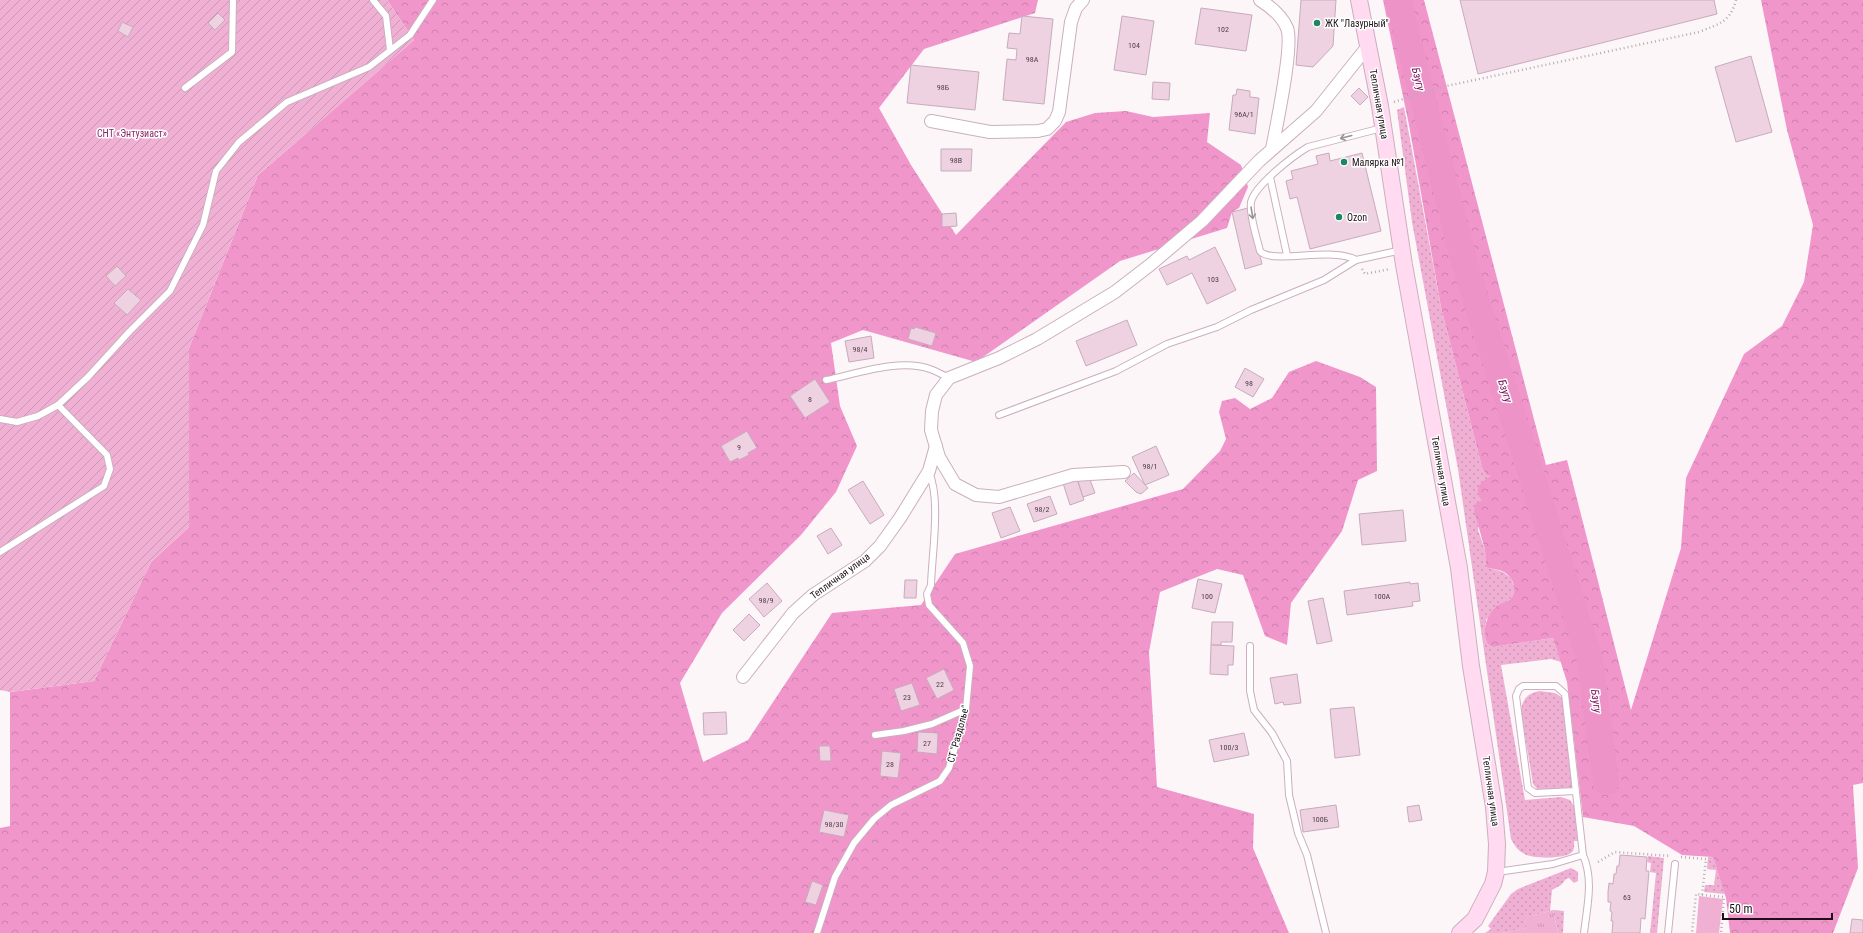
<svg xmlns="http://www.w3.org/2000/svg" width="1863" height="933" viewBox="0 0 1863 933" font-family="'Roboto Condensed',sans-serif">
<style>
.grass{fill:url(#grass-dots)}
.forest{fill:url(#forest-crowns)}
.park{fill:url(#park-tufts)}
.garden{fill:url(#garden-furrows)}
.pitch{fill:#efb0d3}
.lines{fill:none;stroke-linecap:round;stroke-linejoin:round}
.river{stroke:#ed93c8;stroke-width:26}
.building{fill:#efd2e1;stroke:#c7abba}
.lane-casing{stroke:#cbafbe;stroke-width:8}
.street-casing{stroke:#cbafbe;stroke-width:14}
.secondary-casing{stroke:#cbafbe;stroke-width:18}
.path{stroke:#b5aeb1;stroke-width:2.5;stroke-dasharray:1 3;stroke-linecap:butt}
.lane{stroke:#fff;stroke-width:6}
.street{stroke:#fff;stroke-width:12}
.secondary{stroke:#ffdaf0;stroke-width:16}
.oneway{stroke:#989496}
.poi-dot{fill:#1d8662;stroke:#fff;stroke-width:1.5}
.labels{text-anchor:middle;dominant-baseline:central;stroke-width:3;stroke-linejoin:round;paint-order:stroke}
.number-label{font-size:8px;fill:#504149}
.poi-label{font-size:10px;fill:#1b1116;stroke:#fff;text-anchor:start}
.street-label{font-size:10px;fill:#1b1116;stroke:#fff}
.park-label{font-size:10px;fill:#8e266a;stroke:#fff}
.water-label{font-size:11px;font-style:italic;fill:#750755;stroke:#fff}
</style>
<defs>
<pattern id="grass-dots" width="8" height="8" patternUnits="userSpaceOnUse"><rect width="8" height="8" fill="#efb0d3"/><path d="M2 2h.1M6 6h.1" fill="none" stroke="#cc96b4" stroke-width="1.8" stroke-linecap="round"/></pattern>
<pattern id="forest-crowns" width="20" height="18" patternUnits="userSpaceOnUse"><rect width="20" height="18" fill="#f096cb"/><path d="M2 6a3 3 0 1 1 6 0M12 15a3 3 0 1 1 6 0" fill="none" stroke="#cd80ae"/></pattern>
<pattern id="park-tufts" width="24" height="20" patternUnits="userSpaceOnUse"><rect width="24" height="20" fill="#efb0d3"/><path d="M3 7l-1-3M5 7V3M7 7l1-3M15 17l-1-3M17 17v-4M19 17l1-3" fill="none" stroke="#cc96b4"/></pattern>
<pattern id="garden-furrows" width="10" height="10" patternUnits="userSpaceOnUse"><rect width="10" height="10" fill="#efb0d3"/><path d="M-1 1l2-2M0 10L10 0M9 11l2-2" fill="none" stroke="#cc96b4"/></pattern>
</defs>
<rect width="100%" height="100%" fill="#fcf6f9"/>
<!-- grass -->
<g class="grass">
<path d="M1404,107L1441,307L1482,467L1491,476L1482,501L1478,530L1485,550L1486,567L1503,572L1511,578L1515,589L1512,597L1507,602L1499,605L1486,620L1485,632L1486,641L1498,646L1553,638L1561,662L1551,659L1501,665L1525,800L1561,797L1570,800L1574,806L1578,841H1574C1574,845 1575,850 1571,853C1563,859 1531,859 1523,853C1517,850 1514,844 1511,839L1458,469L1412,222L1397,110Z"/>
<path d="M1540,691L1555,693L1563,698L1573,786L1569,789L1538,790L1533,784L1521,711C1522,699 1528,693 1540,691Z"/>
<polygon points="1648,856 1664,858 1657,933 1650,933 1656,873 1650,872 1651,863 1647,862"/>
<polygon points="1708,857 1713,857 1725,894 1704,892 1705,885 1714,885 1716,870 1707,869"/>
<polygon points="1571,868 1578,872 1578,881 1574,883 1569,878 1566,879 1561,885 1552,890 1550,911 1525,918 1527,928 1502,933 1485,933 1491,929 1488,926 1511,894 1518,889"/>
<polygon points="1553,910 1564,911 1563,933 1558,933"/>
</g>
<!-- forest -->
<g class="forest">
<polygon points="387,0 1038,0 1035,13 924,49 879,108 911,165 956,235 1066,122 1095,113 1126,111 1153,117 1210,113 1207,142 1241,165 1248,187 1239,208 1232,212 1227,228 1120,261 976,362 863,330 831,343 840,406 857,446 836,492 801,535 722,613 680,683 703,762 748,740 832,613 921,605 955,554 1183,489 1220,451 1226,439 1219,412 1222,401 1235,398 1250,409 1272,398 1289,372 1316,361 1360,377 1376,387 1377,471 1358,480 1342,531 1291,603 1287,645 1265,636 1243,575 1217,569 1160,592 1149,652 1157,787 1254,814 1253,848 1289,933 0,933 0,828 10,826 10,692 94,681 151,562 189,527 189,348 258,175 414,40"/>
<path d="M1383,0H1424L1546,465L1567,460L1631,710L1681,548L1686,478L1744,354L1782,326L1804,282L1813,225L1787,130L1761,0H1863V783L1853,785L1858,868L1833,933H1730L1726,898L1713,857L1682,855L1634,826L1583,817L1567,682L1553,638L1498,646H1491C1486,643 1485,638 1485,633C1484,622 1491,609 1500,604C1505,602 1508,602 1511,598C1518,590 1513,577 1504,572C1499,569 1491,569 1486,567L1485,550L1474,510L1476,503L1482,501C1473,489 1480,482 1491,476L1486,474L1482,467L1441,307L1409,125Z"/>
</g>
<!-- park -->
<polygon class="park" points="1553,910 1558,933 1502,933 1526,928 1525,918"/>
<!-- garden -->
<polygon class="garden" points="0,0 387,0 414,40 258,175 189,348 189,527 151,562 94,681 10,692 0,690"/>
<!-- pitch -->
<polygon class="pitch" points="1699,896 1723,899 1719,933 1696,933"/>
<g class="lines">
<!-- river -->
<polyline class="river" points="1398,0 1465,265 1590,660 1606,782"/>
</g>
<!-- building -->
<g class="building">
<polygon points="1301,0 1336,0 1333,46 1313,67 1296,65"/>
<polygon points="1460,0 1714,0 1717,14 1478,74"/>
<polygon points="1201,8 1252,15 1246,51 1195,44"/>
<polygon points="218,13 225,20 215,30 208,23"/>
<polygon points="1022,16 1053,19 1044,104 1003,100 1007,59 1016,60 1017,49 1007,48 1009,33 1020,34"/>
<polygon points="1122,16 1154,21 1146,75 1114,70"/>
<polygon points="122,22 133,27 128,37 118,31"/>
<polygon points="1751,56 1772,132 1736,142 1715,67"/>
<polygon points="911,65 979,72 975,110 907,103"/>
<polygon points="1153,82 1170,83 1169,100 1152,99"/>
<polygon points="1359,88 1368,97 1360,105 1351,96"/>
<polygon points="1237,89 1250,91 1250,97 1259,98 1255,134 1229,130 1233,95 1236,95"/>
<polygon points="941,149 972,149 971,171 941,171"/>
<polygon points="1329,153 1330,161 1362,153 1381,231 1310,249 1297,197 1290,199 1286,181 1293,179 1291,171 1318,164 1316,156"/>
<polygon points="1248,208 1262,264 1245,269 1232,212"/>
<polygon points="956,213 957,226 942,227 942,214"/>
<polygon points="1215,247 1236,290 1207,304 1192,273 1167,285 1159,269 1187,256 1189,260"/>
<polygon points="117,266 126,276 115,286 106,276"/>
<polygon points="128,289 141,300 127,315 114,303"/>
<polygon points="1127,320 1137,345 1086,366 1076,341"/>
<polygon points="915,327 936,333 932,346 908,339 911,328 914,329"/>
<polygon points="871,336 874,358 849,362 845,341"/>
<polygon points="1245,368 1264,379 1253,397 1235,387"/>
<polygon points="815,379 830,402 805,418 790,396"/>
<polygon points="747,431 757,448 748,453 749,455 739,460 738,458 730,462 721,446"/>
<polygon points="1156,446 1169,475 1145,485 1132,457"/>
<polygon points="1134,473 1148,488 1141,494 1136,492 1125,481"/>
<polygon points="1076,476 1084,500 1070,505 1062,480"/>
<polygon points="1089,477 1095,493 1083,497 1078,481"/>
<polygon points="863,481 884,515 870,524 848,490"/>
<polygon points="1050,496 1057,514 1034,522 1027,504"/>
<polygon points="1010,507 1020,531 1001,538 992,513"/>
<polygon points="1403,510 1406,541 1362,545 1359,514"/>
<polygon points="831,528 842,545 828,554 817,536"/>
<polygon points="1198,579 1222,584 1215,613 1192,608"/>
<polygon points="905,580 917,580 916,598 904,598"/>
<polygon points="1410,582 1410,584 1418,583 1420,601 1412,602 1413,606 1347,615 1344,591"/>
<polygon points="767,583 782,601 764,617 749,599"/>
<polygon points="1323,598 1332,641 1317,644 1308,601"/>
<polygon points="749,614 760,625 744,641 733,630"/>
<polygon points="1212,622 1233,622 1232,642 1221,642 1221,645 1211,645"/>
<polygon points="1211,645 1234,646 1233,665 1228,665 1228,675 1210,674"/>
<polygon points="944,669 954,690 937,699 926,678"/>
<polygon points="1297,674 1301,703 1284,705 1283,702 1275,704 1270,678"/>
<polygon points="912,683 920,705 901,711 894,689"/>
<polygon points="1354,707 1360,755 1335,758 1330,709"/>
<polygon points="726,712 727,734 704,735 703,713"/>
<polygon points="918,732 938,733 937,754 917,752"/>
<polygon points="1244,733 1249,755 1214,762 1209,740"/>
<polygon points="819,746 830,746 831,761 820,761"/>
<polygon points="882,751 901,753 898,778 880,776"/>
<polygon points="1336,805 1339,827 1303,832 1300,810"/>
<polygon points="1419,805 1422,820 1409,822 1407,807"/>
<polygon points="824,810 849,815 844,837 819,832"/>
<polygon points="1620,855 1647,857 1646,871 1649,871 1645,919 1641,918 1640,933 1612,933 1613,921 1611,921 1612,912 1610,911 1611,902 1608,902 1608,892 1609,883 1613,884 1614,874 1616,874 1617,866 1619,866"/>
<polygon points="812,881 823,885 816,905 805,902"/>
<polygon points="1852,919 1863,920 1863,933 1850,933"/>
</g>
<g class="lines">
<defs>
<g id="lane">
<polyline points="373,0 386,16 390,50"/>
<polyline points="185,88 232,52 233,0"/>
<polyline points="1270,177 1287,255"/>
<path d="M1356,260C1334,246 1271,265 1260,251C1257,238 1249,215 1251,202C1255,185 1293,156 1308,147L1382,128"/>
<path d="M826,380C856,374 900,358 930,369C936,371 943,375 949,378"/>
<polyline points="999,415 1116,371 1167,344 1217,327 1251,310 1324,280 1356,260 1402,250"/>
<polyline points="0,419 17,422 38,416 58,405 88,377 129,332 170,291 203,225 216,171 239,142 287,102 369,67 410,35 433,0"/>
<polyline points="0,552 104,486 110,469 107,455 58,405"/>
<polyline points="1250,646 1250,691 1254,710 1272,733 1287,761 1289,795 1298,833 1307,855 1326,933"/>
<polyline points="875,735 904,731 932,724 966,709"/>
<path d="M1583,855C1594,880 1587,907 1584,933"/>
<polyline points="1497,872 1553,864 1583,855 1565,694 1556,686 1523,686 1519,689 1516,696 1528,788 1535,793 1576,791"/>
<path d="M817,933L835,877L854,843L874,819L891,805L940,781L949,768L966,709L970,666L963,643L929,605L927,594L931,585C932,553 941,500 929,472"/>
<polyline points="1668,933 1675,864"/>
</g>
<g id="street">
<path d="M1260,0C1271,7 1282,16 1287,28C1294,45 1276,127 1272,149"/>
<polyline points="931,121 990,132 1038,131 1047,129 1055,121 1059,112 1071,22 1076,8 1083,0"/>
<polyline points="1124,472 1073,475 999,497 976,495 955,484 939,457 931,430 932,411 936,395 949,378 999,358 1037,339 1115,292 1150,265 1202,221 1259,161 1316,111 1368,46"/>
<polyline points="743,677 793,613 813,595 865,561 880,546 900,518 929,471 936,446"/>
</g>
<polyline id="secondary" points="1359,0 1380,106 1404,265 1459,568 1471,666 1494,807 1497,844 1496,872 1493,884 1475,919 1460,933"/>
</defs>
<!-- lane casing -->
<use href="#lane" class="lane-casing"/>
<!-- street casing -->
<use href="#street" class="street-casing"/>
<!-- secondary casing -->
<use href="#secondary" class="secondary-casing"/>
<!-- path -->
<g class="path">
<path d="M1394,102L1442,87L1699,32C1718,24 1730,23 1736,0"/>
<polyline points="1362,269 1365,274 1390,269"/>
<polyline points="1681,857 1706,859 1702,895 1696,894 1692,933"/>
<polyline points="1598,862 1615,852 1670,856"/>
<polyline points="1702,895 1724,897 1721,933"/>
</g>
<!-- lane -->
<use href="#lane" class="lane"/>
<!-- street -->
<use href="#street" class="street"/>
<!-- secondary -->
<use href="#secondary" class="secondary"/>
</g>
<!-- one-way arrows -->
<defs><path id="oneway-shaft" d="M-6 0H5M1.5-3L5.5 0L1.5 3" fill="none" stroke-width="1.6" stroke-linecap="round" stroke-linejoin="round"/></defs>
<g class="oneway">
<use href="#oneway-shaft" transform="translate(1346 137) rotate(165)"/>
<use href="#oneway-shaft" transform="translate(1252 213) rotate(81)"/>
</g>
<!-- markers -->
<g class="poi-dot">
<circle cx="1317" cy="23" r="4"/>
<circle cx="1344" cy="162" r="4"/>
<circle cx="1339" cy="217" r="4"/>
</g>
<g class="labels">
<!-- number labels -->
<g class="number-label">
<text x="1223" y="29">102</text>
<text x="1134" y="45">104</text>
<text x="1032" y="59">98А</text>
<text x="943" y="87">98Б</text>
<text x="1244" y="114">96А/1</text>
<text x="956" y="160">98В</text>
<text x="1213" y="279">103</text>
<text x="860" y="349">98/4</text>
<text x="1249" y="383">98</text>
<text x="810" y="399">8</text>
<text x="739" y="447">9</text>
<text x="1150" y="466">98/1</text>
<text x="1042" y="509">98/2</text>
<text x="1207" y="596">100</text>
<text x="1382" y="596">100А</text>
<text x="766" y="600">98/9</text>
<text x="940" y="684">22</text>
<text x="907" y="697">23</text>
<text x="927" y="743">27</text>
<text x="1229" y="747">100/3</text>
<text x="890" y="764">28</text>
<text x="1320" y="819">100Б</text>
<text x="834" y="824">98/30</text>
<text x="1627" y="897">63</text>
</g>
<!-- poi labels -->
<g class="poi-label">
<text x="1325" y="23">ЖК "Лазурный"</text>
<text x="1352" y="162">Малярка №1</text>
<text x="1347" y="217">Ozon</text>
</g>
<!-- street labels -->
<g class="street-label">
<text transform="translate(1379 104) rotate(80)">Тепличная улица</text>
<text transform="translate(1441 471) rotate(80)">Тепличная улица</text>
<text transform="translate(840 576) rotate(-36)">Тепличная улица</text>
<text transform="translate(958 734) rotate(-75)">СТ "Раздолье"</text>
<text transform="translate(1491 791) rotate(82)">Тепличная улица</text>
</g>
<!-- park labels -->
<g class="park-label">
<text x="132" y="133">СНТ «Энтузиаст»</text>
</g>
<!-- water labels -->
<g class="water-label">
<text transform="translate(1418 79) rotate(76)">Бзугу</text>
<text transform="translate(1505 391) rotate(72)">Бзугу</text>
<text transform="translate(1596 701) rotate(83)">Бзугу</text>
</g>
</g>
<!-- scale -->
<path d="M1723 913v6h109v-6" fill="none" stroke="#1b1116" stroke-width="2"/>
<text x="1729" y="913" font-size="12" fill="#1b1116" stroke="#ffffff" stroke-width="3" paint-order="stroke">50 m</text>
</svg>
